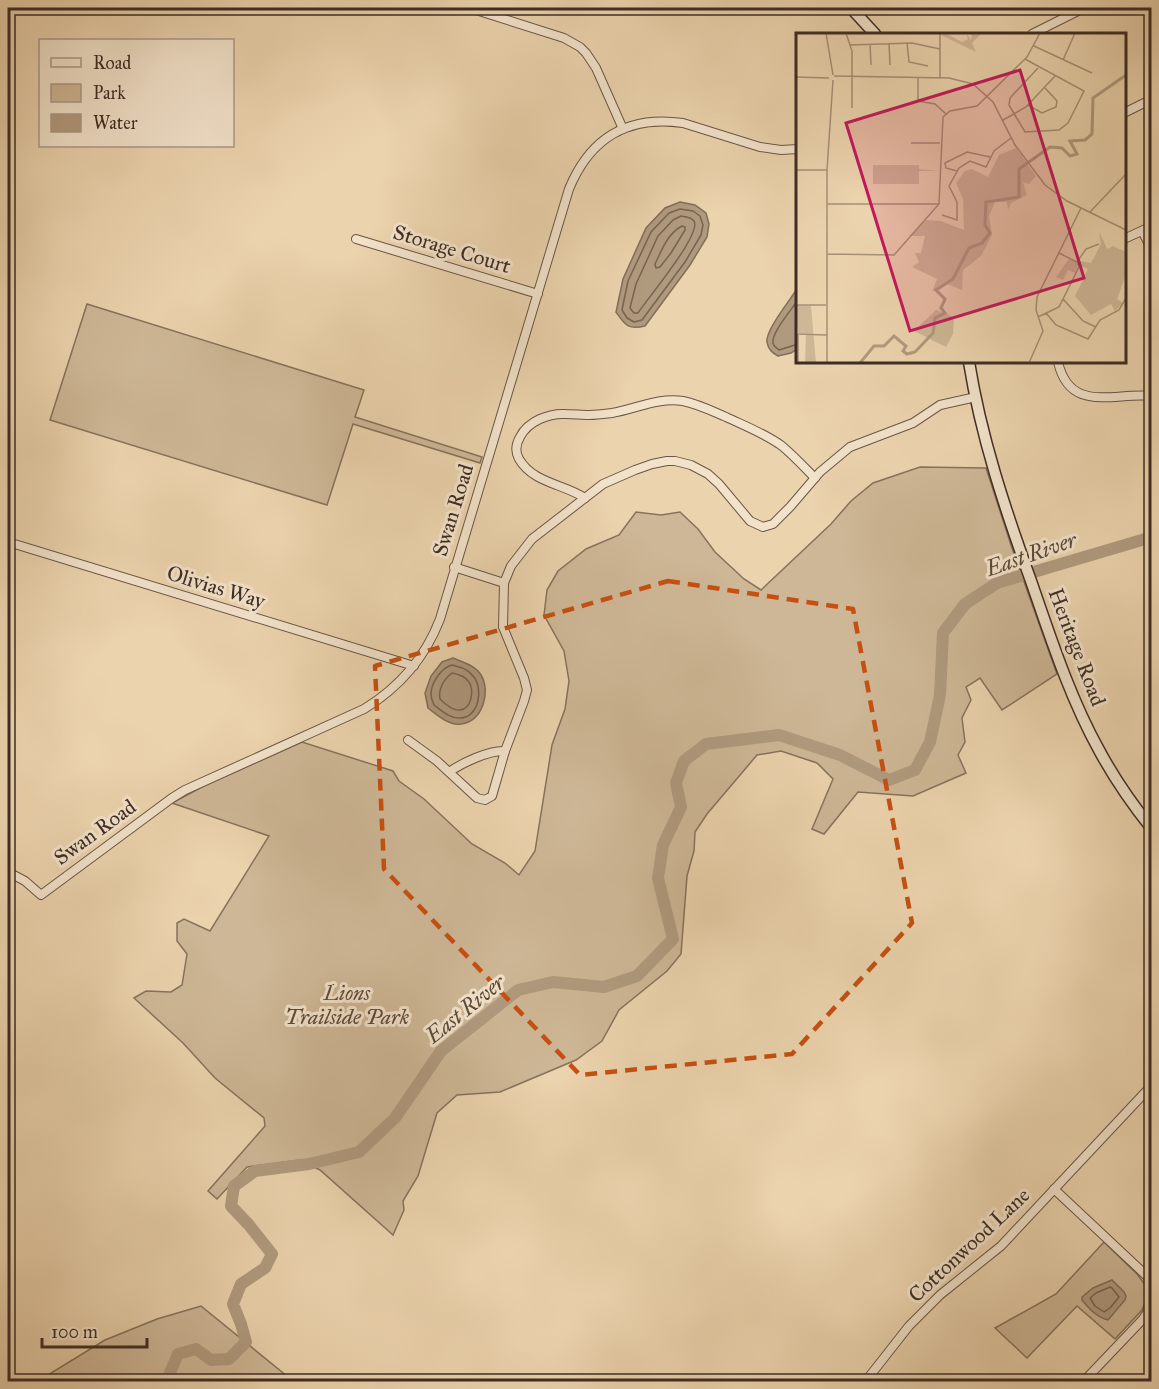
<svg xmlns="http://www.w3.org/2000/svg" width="1159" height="1389" viewBox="0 0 1159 1389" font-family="'IM FELL Great Primer',serif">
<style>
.green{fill:#ceb796;stroke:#86725d;stroke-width:1.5}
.water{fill:#b09a7e;stroke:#826e5a;stroke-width:1.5}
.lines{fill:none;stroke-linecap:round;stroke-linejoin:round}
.shore{stroke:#776351;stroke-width:1.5}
.river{stroke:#b09a7e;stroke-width:12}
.minor-casing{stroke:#695646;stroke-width:10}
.secondary-casing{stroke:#3e2c24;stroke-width:13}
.minor{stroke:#f2e2ca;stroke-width:8}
.secondary{stroke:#f2e2ca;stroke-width:10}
.marked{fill:none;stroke:#c65011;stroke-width:4.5;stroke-dasharray:12 8;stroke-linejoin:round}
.labels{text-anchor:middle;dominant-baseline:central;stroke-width:6;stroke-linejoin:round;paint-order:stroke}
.street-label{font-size:21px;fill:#3e2c24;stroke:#f2e2ca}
.park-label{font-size:21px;font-style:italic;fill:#5b483b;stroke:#f2e2ca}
.water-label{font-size:22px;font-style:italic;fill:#5a483a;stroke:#f2e2ca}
.inset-river{fill:none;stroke:#b09a7e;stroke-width:3}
.inset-road{fill:none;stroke:#a69076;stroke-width:1.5}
.view{fill:#c2185b;fill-opacity:0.15;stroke:#c2185b;stroke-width:3}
.inset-edge{fill:none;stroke:#3e2c24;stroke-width:3}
</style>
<rect width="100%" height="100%" fill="#ebd3ad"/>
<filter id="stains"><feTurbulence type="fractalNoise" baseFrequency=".00333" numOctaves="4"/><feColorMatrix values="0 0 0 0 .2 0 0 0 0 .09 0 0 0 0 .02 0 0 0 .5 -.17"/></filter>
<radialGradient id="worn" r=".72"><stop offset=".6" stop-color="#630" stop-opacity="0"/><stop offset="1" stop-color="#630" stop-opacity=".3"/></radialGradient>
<!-- green -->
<g class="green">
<polygon points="87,304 364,390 355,417 482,457 480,463 353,424 327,505 50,420"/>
<polygon points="920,467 986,468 1012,548 1057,674 1002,710 980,678 966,687 971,700 962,718 965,742 958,755 966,773 913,796 858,792 824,834 812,829 833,779 817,763 781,751 757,755 707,814 695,832 694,851 687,876 681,954 667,971 619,1010 602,1041 576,1060 500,1092 457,1095 437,1113 418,1176 403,1201 404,1210 393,1235 320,1170 300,1160 247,1167 217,1199 208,1191 265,1126 264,1118 215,1078 183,1043 134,998 146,991 171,992 182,985 187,954 177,941 177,923 184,919 210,931 269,836 172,803 204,786 302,742 393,771 399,781 424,799 472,844 505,863 519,875 535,851 552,745 565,709 569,681 564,651 544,615 547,590 558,571 586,549 619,535 636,512 661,515 680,512 698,529 715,552 744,579 761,590 831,524 851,501 873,483"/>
<polygon points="1104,1242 1137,1274 1146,1286 1151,1286 1151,1299 1147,1298 1142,1310 1115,1339 1077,1306 1027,1358 995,1328 1056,1294"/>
<polygon points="201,1306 293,1381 38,1381 105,1340 157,1319"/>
</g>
<!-- water -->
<g class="water">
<path d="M680,202L695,205L706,213L709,224L707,237L690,265L645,326C628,330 625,325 616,312L623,279L646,228L665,208Z"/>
<path d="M797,289V349L791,353L778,356C773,353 768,350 767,342C765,331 790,300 797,289Z"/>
<path d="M453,658C462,662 475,665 481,675C491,692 483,721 461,724C449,726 437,715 428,708L425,693L431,676L442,662Z"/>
<path d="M1112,1280L1124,1292L1126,1296L1125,1300L1108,1320C1096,1317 1089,1308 1082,1300V1297L1093,1288Z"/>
</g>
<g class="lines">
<!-- shore -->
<g class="shore">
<polygon points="680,209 693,211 700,216 703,225 701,235 685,262 642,320 634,322 627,318 622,310 628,281 651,232 669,213"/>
<path d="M681,216C685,217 691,217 694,221C702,234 647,299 638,313H634L630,308L636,284L658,236L673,220Z"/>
<path d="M682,226L685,227V230L671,253L660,267L656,268L655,264C662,250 667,234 682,226Z"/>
<path d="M798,300C792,309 771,333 773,343C774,348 776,347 779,350L798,344"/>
<path d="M452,665C460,667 468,669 473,676C484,688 479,718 460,718C450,719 441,710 434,705C433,703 431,697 431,694C431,683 441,668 452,665Z"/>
<path d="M452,673C458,674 465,676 469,682C474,690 472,709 460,710C453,711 445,704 440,699C438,689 444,679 452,673Z"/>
<polygon points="1110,1287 1112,1288 1119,1297 1110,1308 1104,1312 1095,1306 1090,1298 1096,1293"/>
</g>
<!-- river -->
<polyline class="river" points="166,1382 178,1354 196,1349 211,1360 229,1359 246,1342 241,1324 233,1304 241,1284 265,1268 272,1254 249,1225 231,1206 234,1186 255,1171 309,1164 359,1152 395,1118 441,1051 518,990 553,982 604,987 637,976 673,939 658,878 663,845 681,807 676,783 684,761 706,744 779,735 840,755 889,780 915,770 930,742 940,695 943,633 965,604 997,583 1152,537"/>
<defs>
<g id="minor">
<polyline points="478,8 479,11 564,38 580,47 586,53 596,68 623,129"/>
<polyline points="1032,34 1084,8"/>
<polyline points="1124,113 1152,99"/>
<polyline points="1142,231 1152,250"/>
<polyline points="356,239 538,294"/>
<polyline points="1124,239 1152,226"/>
<path d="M1058,362C1070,414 1114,392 1152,396"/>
<path d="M585,498C564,484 533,483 519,459C515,452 516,444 520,437C528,421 549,413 566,414C574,414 582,415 589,415C597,415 604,414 612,413C635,409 659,397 683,401C698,404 712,411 726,417C745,426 766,434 782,446C794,456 804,467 815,478"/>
<polyline points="8,542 414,666"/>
<polyline points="454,567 504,583"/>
<polyline points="408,740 437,761 477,798 485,800 492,796 505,751 524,701 527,690 524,678 503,627 504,583 511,566 532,539 603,484 635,470 652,464 667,461 675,461 691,465 708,474 719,484 750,521 763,527 773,524 790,507 820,472 850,447 913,423 940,405 976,397"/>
<path d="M449,772C462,763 489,750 505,751"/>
<path d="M8,872L25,881L41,895L172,798L185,790L364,709C400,687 425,658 440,619L569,189C590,138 627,115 683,123L760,147L781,150L798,149"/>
<polyline points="1054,1189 1149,1278 1152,1285"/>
<polyline points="865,1382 909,1326 940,1295 1001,1246 1152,1085"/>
<polyline points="1083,1382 1143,1319 1147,1313 1152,1303"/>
</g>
<g id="secondary">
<polyline points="851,8 875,34"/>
<path d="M969,362C981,437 1005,509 1031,581C1050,636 1070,698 1099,750C1114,778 1132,804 1152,829"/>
</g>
</defs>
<!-- minor casing -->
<use href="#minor" class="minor-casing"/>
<!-- secondary casing -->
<use href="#secondary" class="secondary-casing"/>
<!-- minor -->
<use href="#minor" class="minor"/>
<!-- secondary -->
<use href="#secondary" class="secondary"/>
</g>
<!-- marked area -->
<path class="marked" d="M668,581L853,609L912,923L792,1054L580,1075L384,869L375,666Z"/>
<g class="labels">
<!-- street labels -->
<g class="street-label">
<text transform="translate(452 249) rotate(17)">Storage Court</text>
<text transform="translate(453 510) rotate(-73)">Swan Road</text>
<text transform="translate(216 587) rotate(17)">Olivias Way</text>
<text transform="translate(1077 647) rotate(69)">Heritage Road</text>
<text transform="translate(95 832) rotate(-36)">Swan Road</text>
<text transform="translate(969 1245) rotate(-43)">Cottonwood Lane</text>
</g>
<!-- park labels -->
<g class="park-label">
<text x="347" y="993">Lions<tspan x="347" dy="24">Trailside Park</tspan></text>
</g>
<!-- water labels -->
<g class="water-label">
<text transform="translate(1031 554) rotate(-19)">East River</text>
<text transform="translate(465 1009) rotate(-39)">East River</text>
</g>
</g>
<!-- overview -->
<g transform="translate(796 33)">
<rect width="330" height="330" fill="#ebd3ad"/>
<path d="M149,0L166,9L172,6L170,0L175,7L176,0H186L176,10L180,19L145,2ZM220,115L240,143L233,151L227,149L231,162L215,170L212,177L211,169H199L193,183L196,202L185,223L167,237L166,257L149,250L136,259L141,246L116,234L123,229L119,220H125L129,203H113L130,187L145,188L168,197L167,166L160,150L169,138L176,136L192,144L203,122ZM77,132H123V136L144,138H123V151H77ZM303,198L311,216L317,213L330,219V242L321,266L327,270L319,278L315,271L295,282L279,263L292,236L282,232L279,240L272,237L267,247L260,244L273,226L295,230L305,211ZM0,272L15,273L20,330H9L10,301L2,300ZM140,277L158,284L157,301L150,314L118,298Z" fill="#ceb796"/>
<path class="inset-river" d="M64,330L78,313H88L98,303L110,313L107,318L111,321L119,319L137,300L139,285L149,280L145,275L149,266L140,257L157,246L173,215L186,210L194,200L189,192L190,169L223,164V136L254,114L266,115L274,123L281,121L274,108L289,107L296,101L297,65L330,42"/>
<path class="inset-road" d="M30,0L37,42M50,0L56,18V75M93,10L94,32M111,10L113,29L132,33M74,11L75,32M53,12L116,10L144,16M238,13L296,40M229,26L288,58L272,90L263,97L229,99L213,72L214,65L242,35M267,27L279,0M38,43L153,45L177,51L197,69L219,112L249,152L271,168L330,197M0,44L33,45M122,45V68L139,71L150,81M144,45V0M232,72L246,80L260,74L261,68L249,55M207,87L230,74L259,43M115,110H144M0,137H31M161,138L150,135L149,130L171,119L194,124M31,171H143M294,179L330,141M146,182L161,187V169L153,153L163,135L174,128L190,134L198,118L215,105M31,221L98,222L143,171L147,84L154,78L181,73L231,24L244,0M281,229L290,216L303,211M267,266L287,288L300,294M0,272H30M250,280L260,292L292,306L304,287L323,277L330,265M242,284L263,274L283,234L281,229L263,220M0,301L31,302M2,330V301M31,330V137L37,47M233,330L247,298L240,277L241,264L285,175"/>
<path class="view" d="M224,37L288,245L114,298L50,90Z"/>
<rect width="330" height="330" class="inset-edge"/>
</g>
<!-- margin -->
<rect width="1159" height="1389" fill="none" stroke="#ebd3ad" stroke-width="30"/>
<rect x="9" y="9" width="1141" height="1371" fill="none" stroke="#3e2c24" stroke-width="3"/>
<rect x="15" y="15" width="1129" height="1359" fill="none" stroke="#3e2c24" stroke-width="1.5"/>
<!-- legend -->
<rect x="39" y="39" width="195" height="108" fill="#f2e2ca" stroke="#aa9988" stroke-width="1.5"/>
<rect x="51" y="58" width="30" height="9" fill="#f2e2ca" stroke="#aa9988" stroke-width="1.5"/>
<text x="93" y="69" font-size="18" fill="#3e2c24">Road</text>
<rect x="51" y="84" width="30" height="18" fill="#ceb796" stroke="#aa9988" stroke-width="1.5"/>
<text x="93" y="99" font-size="18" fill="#3e2c24">Park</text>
<rect x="51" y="114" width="30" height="18" fill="#b09a7e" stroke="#aa9988" stroke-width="1.5"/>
<text x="93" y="129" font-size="18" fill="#3e2c24">Water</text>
<!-- scale -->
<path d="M42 1338v9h105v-9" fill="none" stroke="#3e2c24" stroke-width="3"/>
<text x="51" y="1338" font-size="18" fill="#3e2c24" stroke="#f2e2ca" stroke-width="4.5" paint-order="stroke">100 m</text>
<rect width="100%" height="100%" filter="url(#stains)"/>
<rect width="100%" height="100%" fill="url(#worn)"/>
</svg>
